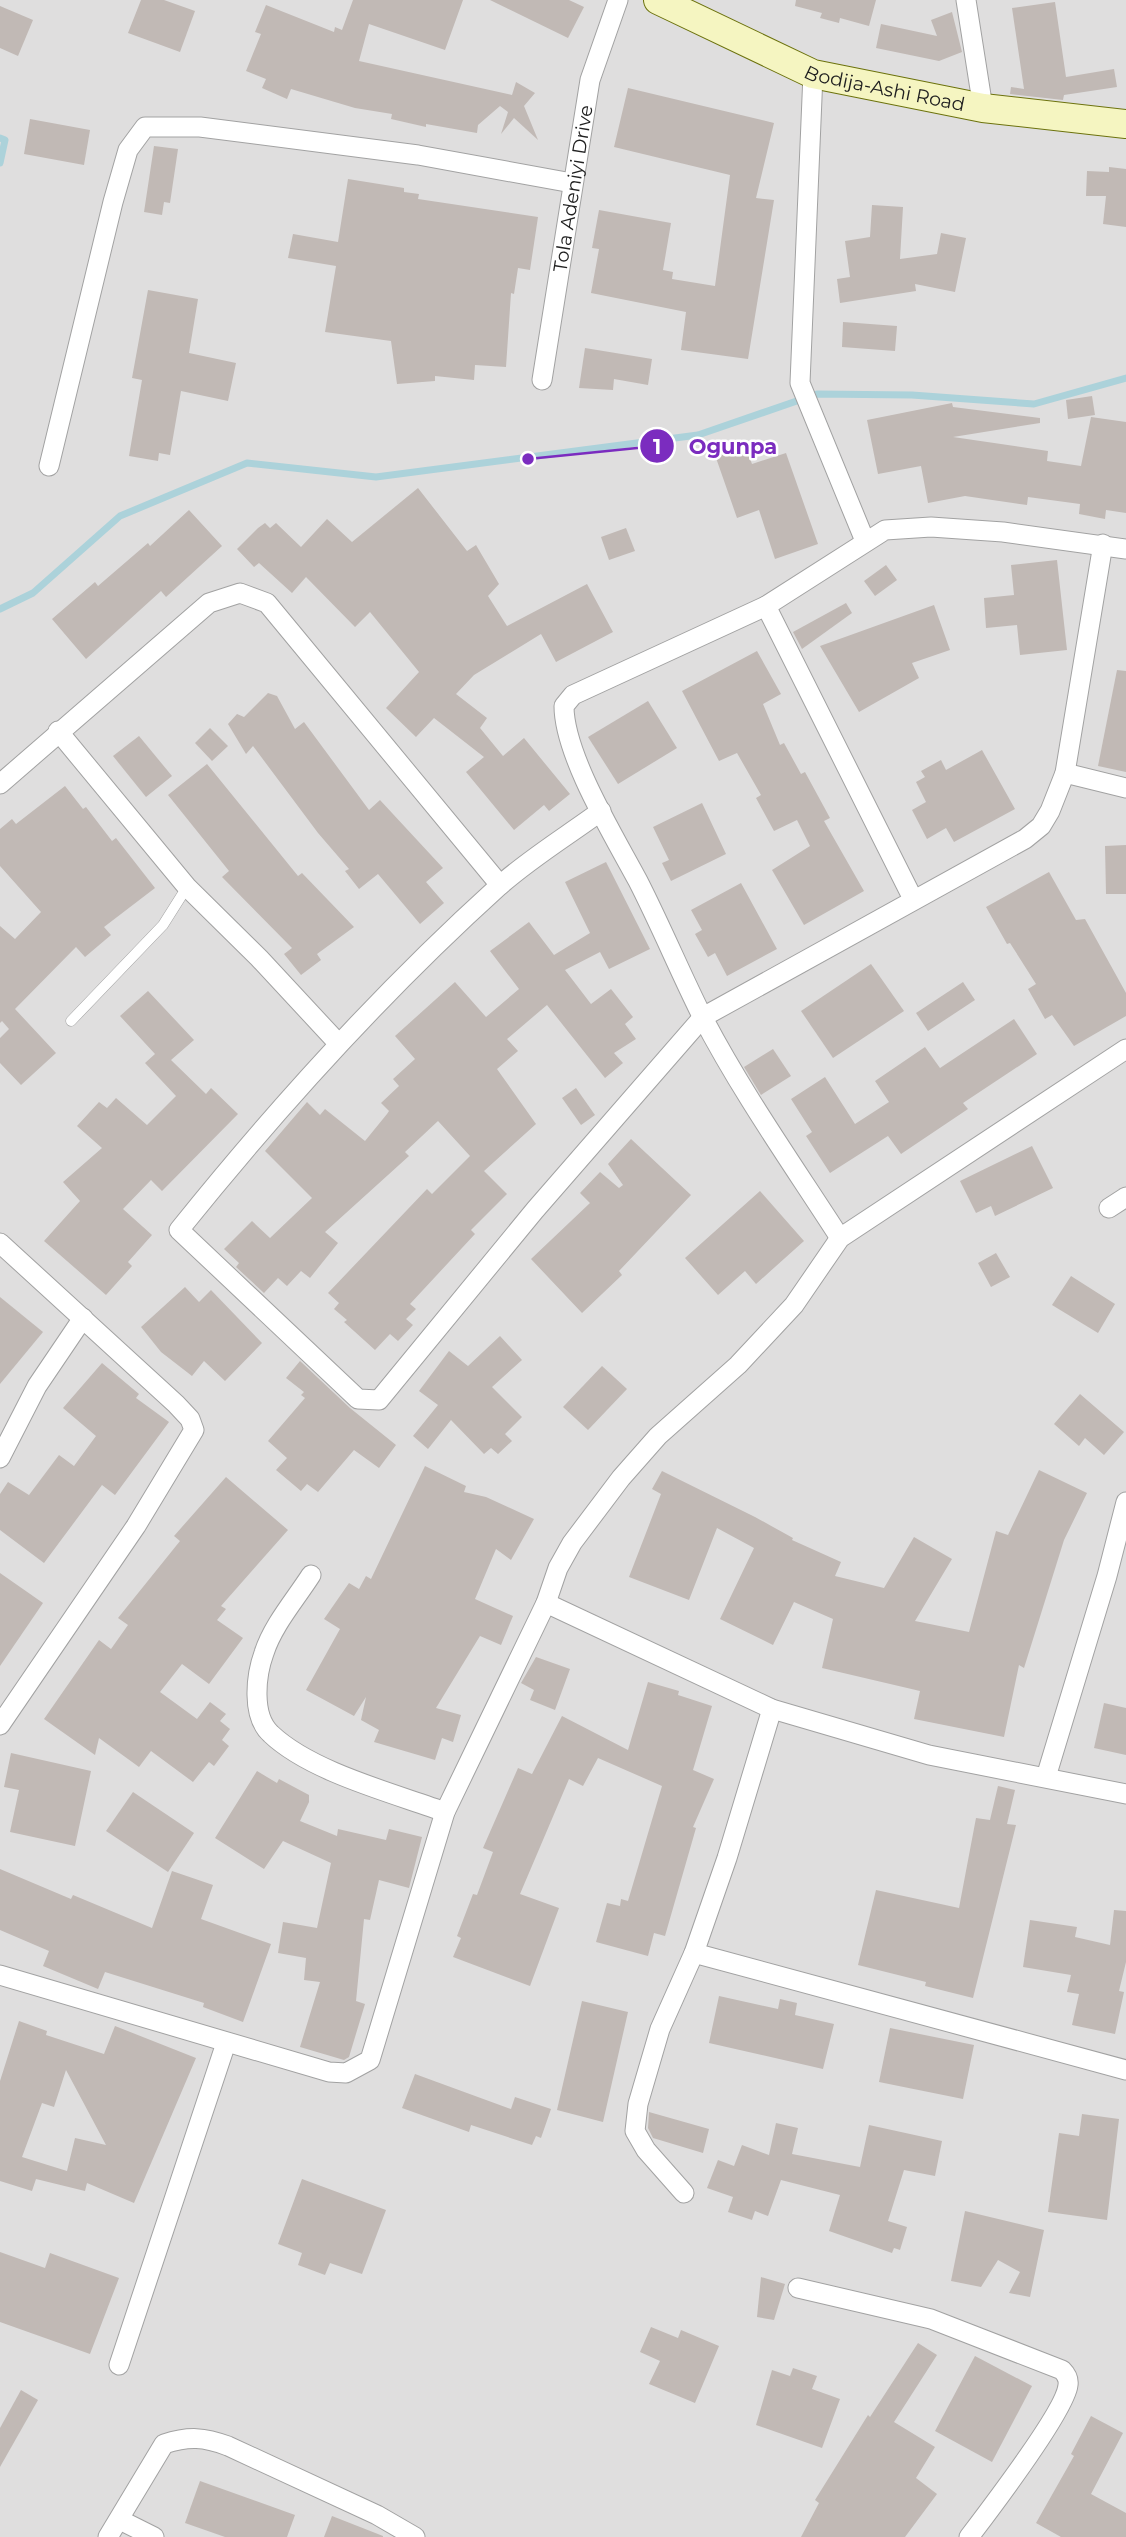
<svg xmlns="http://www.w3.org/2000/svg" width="1126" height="2537" viewBox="0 0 1126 2537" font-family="Montserrat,sans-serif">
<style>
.residential{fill:#dfdede}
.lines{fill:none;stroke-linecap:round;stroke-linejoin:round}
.stream{stroke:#acd2da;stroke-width:7}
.building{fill:#c1b9b5;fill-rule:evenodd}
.lane-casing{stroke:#a2a2a2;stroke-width:11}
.street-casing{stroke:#a2a2a2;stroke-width:21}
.secondary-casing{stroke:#6c720d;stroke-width:30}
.lane{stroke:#fff;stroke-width:10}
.street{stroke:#fff;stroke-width:19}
.secondary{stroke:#f5f5c1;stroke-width:28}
.labels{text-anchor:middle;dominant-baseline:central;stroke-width:5;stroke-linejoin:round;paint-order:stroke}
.street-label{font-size:19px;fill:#212121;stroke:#fff}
.leader{fill:none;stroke:#7b2cbf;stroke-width:2.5}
.callout-dot{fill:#7b2cbf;stroke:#fff;stroke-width:2.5}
.mark-label{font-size:21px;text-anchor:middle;font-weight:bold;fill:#fff}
.callout-label{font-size:21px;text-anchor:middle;font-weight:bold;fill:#7b2cbf;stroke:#fff;stroke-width:5;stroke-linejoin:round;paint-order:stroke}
</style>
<rect width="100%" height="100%" fill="#f0ede8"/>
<!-- residential -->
<rect class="residential" x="0" y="0" width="1126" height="2537"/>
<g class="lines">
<!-- stream -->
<g class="stream">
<polyline points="0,138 5,140 0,163"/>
<polyline points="0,609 33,593 120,516 247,463 376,477 698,435 817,394 912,395 1034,404 1126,378"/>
</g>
</g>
<!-- building -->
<g class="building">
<polygon points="141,0 164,0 195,11 180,52 128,33"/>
<polygon points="353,0 463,0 445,50 369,24 359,61 512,95 516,82 535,93 524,106 538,140 514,118 501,134 508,112 500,106 478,125 477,133 426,124 426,127 391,119 392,114 355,108 291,89 287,99 262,88 266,79 246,71 261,34 255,32 266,5 334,32 335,27 342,30"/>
<polygon points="490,0 569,0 584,7 568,38"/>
<polygon points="796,0 876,0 869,26 840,18 839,23 820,18 822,13 795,6"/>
<polygon points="1055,2 1066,77 1114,69 1117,87 1064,95 1063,100 1010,94 1011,87 1024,89 1012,8"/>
<polygon points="0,6 33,20 18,56 0,48"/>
<polygon points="952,12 962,52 939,61 876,48 881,24 937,36 931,20"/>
<polygon points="628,88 774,123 756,198 774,200 748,359 681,350 686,312 591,293 599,249 592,248 599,210 671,223 663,270 673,272 672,279 715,286 730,175 614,147"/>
<polygon points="30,119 90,130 84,165 24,154"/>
<polygon points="154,146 178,149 170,203 164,202 162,215 144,212"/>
<polygon points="1109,167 1126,169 1126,227 1103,224 1106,196 1086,196 1087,171 1109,172"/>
<polygon points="348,179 404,188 404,192 419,194 418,199 538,217 530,270 518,268 514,294 511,293 506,367 475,365 474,380 435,376 435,381 397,384 391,341 325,332 336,266 288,258 293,234 338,242"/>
<polygon points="872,205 903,207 900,259 937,254 941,233 966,238 955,292 915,284 916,291 840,303 837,279 850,277 845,241 870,237"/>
<polygon points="148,290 198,299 189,353 236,363 228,401 181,391 170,455 159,453 158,461 129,456 142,380 132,378"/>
<polygon points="843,322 897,326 895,351 842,347"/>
<polygon points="585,348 652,359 648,385 614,379 613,390 579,388"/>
<polygon points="1092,396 1095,415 1068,419 1066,400"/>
<polygon points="952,403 953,407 1040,418 1040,423 953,437 1048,451 1047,461 1081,466 1091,417 1126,422 1126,513 1106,510 1105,519 1079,514 1080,504 1028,497 1027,505 965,496 928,503 921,466 878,474 867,420"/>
<polygon points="745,445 752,464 786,453 818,544 775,559 759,510 737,518 715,455"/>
<polygon points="418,488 467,551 476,545 499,584 488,596 507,626 587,584 613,632 556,662 541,634 474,675 456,694 487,718 480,728 503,756 524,738 570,794 549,811 544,805 514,830 466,772 484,757 434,718 416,737 386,708 419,672 370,612 355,627 306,577 292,593 259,563 254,567 237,549 258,528 265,523 270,528 276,523 301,547 327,519 352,542"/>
<polygon points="189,510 222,546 166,597 161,591 86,659 52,619 95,582 98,586 148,543 150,546"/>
<polygon points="626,528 635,551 609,560 601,537"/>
<polygon points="1057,560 1067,650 1020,655 1017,625 986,628 984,598 1014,595 1011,565"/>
<polygon points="886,565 897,580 875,596 864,581"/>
<polygon points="846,603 852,613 802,649 793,632"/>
<polygon points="934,605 950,650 912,663 919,678 859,712 820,646"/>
<polygon points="757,651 781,694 763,704 780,745 784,743 801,774 805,772 830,818 824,821 864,891 804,925 772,870 810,846 797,820 774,831 756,798 761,795 737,753 719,761 682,691"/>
<polygon points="1117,670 1126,671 1126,772 1098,766"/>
<polygon points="268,693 277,696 295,729 304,722 369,810 380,800 443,868 426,882 444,903 420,924 378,874 359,889 345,871 349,869 318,833 253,746 246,754 228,724 237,714 244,717"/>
<polygon points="648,701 677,748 618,784 588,737"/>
<polygon points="210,728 228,746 212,761 195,743"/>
<polygon points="139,736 172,776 146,797 113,756"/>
<polygon points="982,750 1015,809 954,842 946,828 927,839 912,810 926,802 916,782 925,777 921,771 941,760 946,770"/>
<polygon points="207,764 298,876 302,873 354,927 317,954 321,960 301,975 284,954 292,948 222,877 229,871 168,795"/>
<polygon points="65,786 83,809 86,807 112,841 116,838 155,888 104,927 111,935 85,957 76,947 15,1009 56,1053 21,1085 0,1063 0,1038 9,1029 2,1021 0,1023 0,926 15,939 41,912 0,866 0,829 12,819 16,824"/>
<polygon points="702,803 726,854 671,881 662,863 669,860 653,827"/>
<polygon points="1126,845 1126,894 1106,894 1105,846"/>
<polygon points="606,862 650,949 609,969 600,952 565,970 591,1004 611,989 633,1017 625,1024 636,1039 614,1053 623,1063 605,1078 547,1005 507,1039 518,1051 497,1069 536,1124 484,1171 507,1194 471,1230 475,1234 410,1304 416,1309 406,1319 413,1325 398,1341 390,1334 375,1350 344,1322 347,1320 334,1309 339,1303 328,1293 427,1189 432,1194 470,1156 438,1121 405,1152 409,1156 325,1232 338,1243 310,1278 301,1271 287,1286 278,1278 264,1293 236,1267 239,1263 224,1249 252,1221 270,1238 312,1198 265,1151 307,1102 320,1115 325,1109 365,1141 387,1114 389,1111 381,1103 399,1086 393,1079 415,1059 395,1036 455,982 486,1017 519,989 490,951 529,922 554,955 590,933 565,882"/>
<polygon points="1049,872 1076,920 1085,919 1126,993 1126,1016 1074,1046 1052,1015 1045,1019 1028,989 1036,984 1010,943 1007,944 986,907"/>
<polygon points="741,883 777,949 727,976 715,953 708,957 695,934 702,930 691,910"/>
<polygon points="871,964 904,1011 833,1058 801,1011"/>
<polygon points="963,982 975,1000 928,1031 916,1013"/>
<polygon points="148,991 194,1040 171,1060 206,1094 211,1088 238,1114 162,1191 151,1180 123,1209 152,1235 128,1262 132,1266 106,1295 44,1241 80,1201 63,1182 102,1148 77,1126 99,1102 107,1108 116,1098 147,1125 176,1096 145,1063 155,1054 120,1016"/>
<polygon points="1014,1019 1037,1054 963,1103 968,1109 901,1154 888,1136 830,1173 806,1136 812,1132 791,1099 825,1077 855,1124 889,1102 875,1081 925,1047 940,1068"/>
<polygon points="773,1049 791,1076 761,1095 744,1067"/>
<polygon points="576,1088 595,1115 581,1125 562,1098"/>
<polygon points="631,1139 691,1195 619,1271 622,1275 582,1313 531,1259 590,1203 580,1193 600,1172 619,1188 623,1185 608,1164"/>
<polygon points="1032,1146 1053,1188 995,1216 991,1206 976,1213 960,1181"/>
<polygon points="760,1191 804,1241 756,1284 745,1271 718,1295 685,1258"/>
<polygon points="996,1253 1010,1277 991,1287 978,1263"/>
<polygon points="1071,1276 1115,1304 1098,1333 1052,1305"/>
<polygon points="185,1287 199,1302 211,1290 262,1343 225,1381 204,1361 192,1376 161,1352 141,1327"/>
<polygon points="0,1297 43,1332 0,1384"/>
<polygon points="500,1336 522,1360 492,1387 522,1417 505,1434 512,1441 498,1454 491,1448 484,1454 451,1420 428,1449 413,1436 438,1405 419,1391 449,1351 468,1366"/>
<polygon points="300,1361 350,1408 396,1445 379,1468 354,1450 318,1492 307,1484 301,1491 276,1470 287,1458 268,1441 305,1398 301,1395 304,1392 286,1378"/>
<polygon points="102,1363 139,1394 136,1398 169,1422 115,1495 102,1485 44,1563 0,1530 0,1494 8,1482 29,1495 59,1455 74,1466 96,1436 63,1408"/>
<polygon points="602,1366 627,1389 588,1430 563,1407"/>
<polygon points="1080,1394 1124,1432 1104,1455 1085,1438 1079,1446 1054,1424"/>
<polygon points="425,1466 466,1486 464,1492 486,1497 534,1519 511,1560 496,1549 475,1599 513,1616 501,1645 480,1636 436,1708 461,1715 453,1742 442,1738 435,1760 374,1742 379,1730 361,1720 366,1697 354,1716 306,1690 340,1629 324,1619 349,1583 359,1589 366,1576 371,1579"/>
<polygon points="1039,1470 1087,1493 1064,1540 1024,1668 1019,1665 1004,1737 914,1719 920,1691 822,1668 833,1619 794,1602 773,1645 720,1619 754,1548 717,1528 689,1600 629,1577 661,1494 652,1489 662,1471 755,1517 793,1538 792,1540 841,1562 835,1576 884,1588 914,1537 952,1559 915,1621 969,1632 996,1531 1008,1535"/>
<polygon points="226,1477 288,1530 221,1606 226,1609 217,1620 243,1638 209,1684 182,1664 160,1692 197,1719 210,1702 226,1714 220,1721 230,1729 222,1740 229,1746 214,1766 209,1762 193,1782 151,1751 139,1767 99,1738 95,1755 44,1719 99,1640 111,1649 128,1625 118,1618 180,1541 174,1536"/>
<polygon points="0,1573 43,1603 0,1666"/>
<polygon points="536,1657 570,1669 555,1710 530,1700 534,1690 521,1683"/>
<polygon points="648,1682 679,1691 678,1695 712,1706 693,1770 714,1779 693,1827 696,1828 665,1936 654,1933 648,1956 596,1942 607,1903 620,1906 621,1899 628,1901 662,1786 598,1758 583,1786 569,1779 520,1894 559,1908 530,1986 453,1957 461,1938 457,1936 473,1894 477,1895 493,1852 483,1848 518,1768 532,1774 562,1716 628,1750"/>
<polygon points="1104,1703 1126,1708 1126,1755 1094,1748"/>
<polygon points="11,1753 91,1771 75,1846 10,1832 19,1790 4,1787"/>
<polygon points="257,1771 277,1783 279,1779 309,1795 309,1802 300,1821 337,1836 338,1829 386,1840 389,1829 422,1837 409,1888 379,1880 370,1920 364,1919 356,2001 365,2004 349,2057 344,2060 300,2047 320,1982 304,1980 306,1958 278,1953 283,1922 317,1928 331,1863 283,1841 264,1869 215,1838"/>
<polygon points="998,1786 1015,1790 1007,1824 1016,1825 973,1998 925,1986 926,1982 858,1965 876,1890 959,1908 976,1818 990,1820"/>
<polygon points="133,1792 194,1833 168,1872 106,1831"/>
<polygon points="0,1869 71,1899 73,1895 152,1928 172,1871 213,1885 201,1919 271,1944 243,2022 203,2007 204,2003 105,1972 98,1989 43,1966 49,1951 0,1930"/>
<polygon points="1114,1910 1126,1911 1126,1962 1119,1991 1124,1992 1115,2034 1072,2025 1079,1994 1067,1992 1071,1975 1023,1967 1030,1920 1077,1927 1075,1937 1110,1945"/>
<polygon points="719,1996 778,2009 780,1999 797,2003 795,2015 834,2024 823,2069 709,2043"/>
<polygon points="582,2001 628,2012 603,2122 557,2110"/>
<path d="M19,2021L47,2031L46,2035L104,2054L115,2026L196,2058L134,2203L87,2183L85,2191L36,2179L32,2191L0,2181V2081ZM66,2070L106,2145L75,2138L67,2171L22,2157L42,2103L54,2107Z"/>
<polygon points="890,2028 974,2045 963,2099 879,2082"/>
<polygon points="415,2074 511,2109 515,2097 551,2109 541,2138 536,2136 532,2145 471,2125 469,2132 402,2108"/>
<polygon points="649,2112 709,2129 703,2153 653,2138 648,2128"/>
<polygon points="1082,2114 1119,2119 1107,2220 1048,2212 1059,2133 1079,2136"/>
<polygon points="776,2123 798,2128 792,2154 860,2167 869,2125 942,2141 935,2176 904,2170 888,2221 907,2227 900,2250 894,2248 892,2253 829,2231 840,2195 781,2180 768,2216 755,2211 752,2220 728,2212 733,2197 707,2188 718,2160 734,2166 742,2145 769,2155"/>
<polygon points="302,2179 386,2210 362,2274 330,2263 325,2275 298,2265 302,2253 278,2244"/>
<polygon points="965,2211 1044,2230 1030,2297 1009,2293 1020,2272 998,2260 981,2287 951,2281"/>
<polygon points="0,2252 45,2268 50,2253 119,2278 90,2354 0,2322"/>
<polygon points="761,2277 785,2284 774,2320 757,2317"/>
<polygon points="651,2327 678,2338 681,2330 719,2346 695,2403 649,2384 660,2361 640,2352"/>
<polygon points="918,2343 937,2355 894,2422 935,2447 916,2478 937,2494 905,2537 801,2537 819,2503 815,2500 868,2415 870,2417"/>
<polygon points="975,2356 1032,2386 992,2462 935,2431"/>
<polygon points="793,2368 817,2376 812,2389 840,2399 822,2448 756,2425 772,2370 790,2376"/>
<polygon points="21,2390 38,2400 0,2467 0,2428"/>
<polygon points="1091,2416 1123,2433 1091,2494 1126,2513 1126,2537 1061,2537 1036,2523 1074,2456 1071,2454"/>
<polygon points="200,2481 295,2515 287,2537 225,2537 185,2523"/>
<polygon points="332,2516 383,2536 383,2537 324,2537"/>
</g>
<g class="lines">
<defs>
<polyline id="lane" points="71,1021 163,925 187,887"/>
<g id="street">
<polyline points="966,0 983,108"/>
<polyline points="813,74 800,383 865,541"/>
<path id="s1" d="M542,380L590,80L618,0"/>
<polyline points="49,466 113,202 128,150 145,127 200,127 418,155 572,183"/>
<polyline points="766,606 913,899"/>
<polyline points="58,731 187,887 259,958 338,1043"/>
<polyline points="1065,773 1126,788"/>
<polyline points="0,784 209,603 240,593 267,603 500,885"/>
<path d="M601,811C567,836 529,859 498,887C382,992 277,1108 179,1230L358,1399L379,1400L535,1210L703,1017L1025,839L1041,826L1050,811L1065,773L1103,544"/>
<polyline points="1109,1208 1126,1197"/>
<path d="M840,1238C793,1165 742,1093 702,1016C680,972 661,926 638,881C614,836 564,755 564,706L573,695L766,606L885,530L931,527L1003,532L1126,549"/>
<polyline points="0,1243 176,1404 190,1419 194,1430 136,1526 0,1725"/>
<polyline points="0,1458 37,1386 83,1318"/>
<path d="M311,1575C295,1600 273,1625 264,1653C256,1675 251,1716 271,1734C311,1772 393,1793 445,1812"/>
<polyline points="546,1603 772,1709 929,1755 1126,1794"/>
<polyline points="1046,1777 1107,1576 1126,1502"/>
<polyline points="694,1953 1126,2070"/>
<polyline points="0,1975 329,2072 346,2073 370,2060 445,1812 546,1603 558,1568 572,1543 621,1478 658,1436 738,1365 794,1305 840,1238 1126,1049"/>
<polyline points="684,2193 646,2150 635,2131 638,2104 660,2029 694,1953 727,1858 772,1709"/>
<path d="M798,2288L931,2319L1062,2370C1066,2374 1069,2379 1068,2385C1066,2410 988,2512 969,2537"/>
<polyline points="119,2365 226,2043"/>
<polyline points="120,2520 154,2537"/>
<path d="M108,2537L164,2444C189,2436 204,2437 228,2446L377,2515L415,2537"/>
</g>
<g id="secondary">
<path id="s2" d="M658,0L813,74L983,108L1126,124"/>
</g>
</defs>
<!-- lane casing -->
<use href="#lane" class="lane-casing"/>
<!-- street casing -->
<use href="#street" class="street-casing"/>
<!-- secondary casing -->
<use href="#secondary" class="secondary-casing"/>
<!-- lane -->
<use href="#lane" class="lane"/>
<!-- street -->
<use href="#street" class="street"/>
<!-- secondary -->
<use href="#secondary" class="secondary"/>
</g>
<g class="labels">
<!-- street labels -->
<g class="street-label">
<text stroke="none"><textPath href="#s2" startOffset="245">Bodija-Ashi Road</textPath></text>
<text stroke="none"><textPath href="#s1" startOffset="194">Tola Adeniyi Drive</textPath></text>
</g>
</g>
<!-- callouts -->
<path class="leader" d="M528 459L657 446"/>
<g class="callout-dot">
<circle cx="528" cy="459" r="7"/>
<circle cx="657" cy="446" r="18"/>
</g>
<g class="mark-label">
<text x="657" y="454">1</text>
</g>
<g class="callout-label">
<text x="733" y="454">Ogunpa</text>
</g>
</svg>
